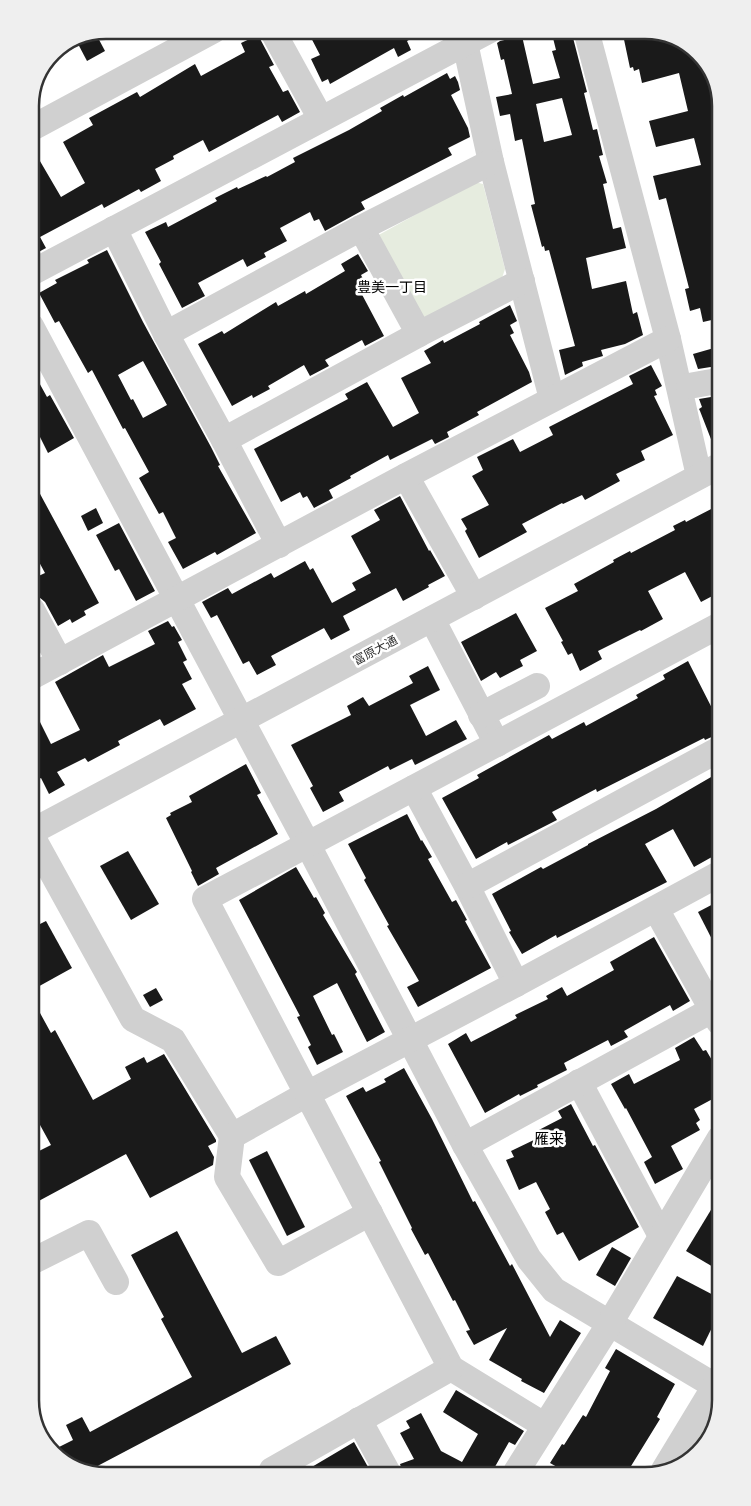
<svg xmlns="http://www.w3.org/2000/svg" width="751" height="1506" viewBox="0 0 751 1506" font-family="'Noto Sans','Noto Sans JP',sans-serif">
<style>
.green{fill:#e6ecdf}
.building{fill:#1a1a1a;fill-rule:evenodd}
.lines{fill:none;stroke-linecap:round;stroke-linejoin:round}
.minor{stroke:#d0d0d0;stroke-width:26}
.labels{text-anchor:middle;dominant-baseline:central;stroke-width:5;stroke-linejoin:round;paint-order:stroke}
.street-label{font-size:12px;fill:#333;stroke:#fff}
.neighbourhood-label{font-size:14px;fill:#000;stroke:#fff}
.quarter-label{font-size:15px;fill:#000;stroke:#fff}
.rim{fill:none;stroke:#333;stroke-width:2.5}
</style>
<rect width="100%" height="100%" fill="#fff"/>
<!-- green -->
<g class="green">
<polygon points="475,182 483,184 505,269 502,278 421,323 375,237"/>
<polygon points="721,1400 708,1442 674,1470"/>
</g>
<!-- building -->
<g class="building">
<polygon points="307,30 427,30 407,41 411,50 398,57 394,48 330,84 328,79 322,82 311,59 320,55"/>
<path d="M551,30H571L587,92L584,93L593,130L597,129L603,155L599,156L607,183L603,184L613,229L621,227L626,248L586,258L592,289L626,281L633,314L637,312L643,335L625,344L601,350L603,356L582,362L583,366L565,375L559,350L575,346L549,250L545,251L544,246L542,247L531,205L535,204L522,139L515,141L510,114L500,116L496,97L512,94L504,59L501,60L497,43L500,41L522,36L533,84L560,78L552,51L556,50ZM562,98L572,135L544,142L536,104Z"/>
<polygon points="622,30 650,30 691,46 712,73 715,85 709,86 715,115 716,319 703,322 700,308 690,311 685,289 689,288 666,198 659,200 653,176 701,165 694,138 656,147 649,121 688,111 679,73 642,83 639,69 634,71 633,67 630,68"/>
<polygon points="96,34 105,51 87,61 77,42"/>
<polygon points="258,35 274,65 269,67 283,92 288,90 300,112 282,122 278,115 209,152 203,140 173,156 174,159 155,169 161,181 141,192 139,189 104,208 102,204 40,237 46,248 31,256 30,144 61,197 85,183 63,142 93,125 89,118 137,92 140,97 195,64 201,76 245,52 241,43"/>
<polygon points="447,73 450,79 455,76 458,82 460,90 451,95 468,128 470,137 448,148 452,155 361,202 365,209 325,231 319,219 314,221 310,212 280,228 287,241 264,253 266,257 247,267 243,259 198,283 205,296 182,308 159,264 161,262 145,232 166,222 168,227 217,201 215,198 237,187 238,189 266,176 267,177 295,162 293,158 349,130 382,111 380,108 403,95 404,97"/>
<path d="M107,250L143,322L211,447L220,465L218,466L256,533L217,555L215,552L183,569L168,542L176,538L163,512L159,514L139,478L149,472L125,428L123,429L92,370L88,373L59,321L55,323L39,293L57,283L55,280L89,263L87,260ZM143,361L167,405L143,418L133,399L131,400L118,375Z"/>
<polygon points="358,254 368,271 361,275 365,283 358,287 384,336 365,346 362,340 325,360 329,366 310,376 304,365 268,386 270,389 253,398 252,395 232,406 198,344 222,331 224,334 276,302 278,306 305,291 306,294 345,271 341,264"/>
<polygon points="510,305 517,321 510,325 514,333 510,335 529,372 532,382 477,412 479,415 447,432 449,437 435,444 432,439 390,460 388,455 350,476 351,478 329,490 333,498 314,508 307,496 303,498 300,492 281,502 254,449 348,399 345,394 367,382 393,427 419,413 401,378 431,363 424,351 443,340 444,343 480,324 479,322"/>
<polygon points="714,348 717,358 717,366 698,369 693,354"/>
<polygon points="651,365 662,386 655,390 657,395 654,396 673,435 641,451 645,460 616,474 620,481 585,500 582,495 563,504 562,503 522,524 527,532 479,558 465,531 467,529 461,519 489,505 472,476 483,470 477,457 513,439 520,452 553,435 549,427 633,384 629,376"/>
<polygon points="31,368 47,397 50,395 74,438 48,453 37,431 32,434"/>
<polygon points="717,396 717,452 716,452 700,411 699,409 702,407 699,399"/>
<polygon points="32,479 99,603 84,611 86,615 72,623 70,619 58,626 45,602 39,597 32,595 32,579 45,573 32,549 32,542 39,539 32,526"/>
<polygon points="400,496 429,551 430,550 445,576 428,585 429,587 403,601 396,588 343,616 350,630 331,640 324,628 271,656 276,665 257,675 249,661 243,664 217,615 211,618 202,602 228,588 232,594 271,573 274,578 305,561 310,570 313,568 332,603 356,590 352,583 371,573 351,536 380,520 374,510"/>
<polygon points="717,506 718,593 701,602 685,572 648,591 663,619 641,631 640,630 598,651 602,659 580,671 572,653 568,655 561,642 563,641 545,608 578,591 574,584 614,562 613,560 630,551 631,553 675,530 673,526 685,520 686,522"/>
<polygon points="96,508 103,523 88,531 81,516"/>
<polygon points="119,523 155,591 136,601 119,569 115,571 96,535"/>
<polygon points="516,613 537,651 520,660 523,666 500,678 496,672 481,681 461,642"/>
<polygon points="168,621 172,627 174,626 182,640 178,642 187,660 183,662 192,679 182,684 196,709 164,726 160,719 118,741 120,745 88,762 85,758 57,772 65,785 49,794 41,778 33,782 33,708 51,744 80,730 55,682 103,655 109,667 155,644 148,631"/>
<polygon points="688,661 718,720 718,734 705,740 704,738 597,792 596,789 552,812 557,820 508,845 507,842 476,859 442,798 479,778 477,775 549,735 552,739 584,722 586,726 638,698 636,695 665,679 663,675"/>
<polygon points="428,666 440,690 410,705 426,736 456,720 467,739 415,765 412,759 390,770 388,766 339,792 344,801 323,812 310,788 313,786 291,745 351,715 347,706 363,697 369,706 413,683 409,676"/>
<polygon points="246,764 261,793 257,795 278,834 216,868 219,874 198,886 191,872 192,871 166,818 171,815 170,813 192,802 189,796"/>
<polygon points="718,773 719,853 694,867 673,829 645,844 667,882 557,938 556,935 522,954 509,932 511,931 492,894 541,867 543,869 588,845 588,844 656,809"/>
<polygon points="407,814 421,841 422,840 432,857 428,859 452,902 456,900 467,920 465,921 491,968 418,1007 407,987 419,981 387,926 389,925 364,880 366,878 348,844"/>
<polygon points="128,851 159,904 131,920 100,866"/>
<polygon points="296,867 314,898 316,897 325,913 323,915 357,972 355,974 385,1032 367,1042 337,983 313,996 332,1035 334,1034 343,1052 317,1065 308,1047 311,1045 297,1017 300,1016 239,900"/>
<polygon points="719,901 719,953 698,912"/>
<polygon points="46,921 72,968 34,989 34,927"/>
<polygon points="654,937 690,1001 673,1011 670,1005 624,1031 628,1037 611,1046 608,1040 564,1063 567,1070 537,1085 538,1087 520,1096 519,1094 485,1113 448,1044 466,1033 471,1042 517,1018 515,1015 548,999 546,996 562,987 567,996 614,970 610,962"/>
<polygon points="156,988 163,1000 150,1007 143,995"/>
<polygon points="34,1002 51,1033 55,1030 93,1100 131,1079 125,1067 144,1057 147,1063 164,1054 216,1140 216,1142 208,1146 214,1157 213,1165 150,1198 126,1154 35,1203 35,1153 51,1145 34,1114"/>
<polygon points="694,1037 703,1051 706,1050 720,1074 720,1095 694,1109 700,1120 696,1123 700,1130 671,1146 683,1169 655,1184 644,1162 652,1157 626,1108 625,1109 611,1084 629,1074 634,1084 680,1060 675,1048"/>
<polygon points="404,1068 432,1119 473,1202 475,1201 510,1266 512,1264 550,1337 560,1320 581,1333 544,1393 521,1381 522,1379 489,1360 507,1328 474,1345 466,1331 470,1330 455,1300 453,1301 428,1253 425,1255 411,1229 412,1228 379,1162 381,1161 346,1096 363,1087 366,1092 386,1082 384,1079"/>
<polygon points="571,1104 593,1146 595,1145 639,1227 579,1261 563,1232 557,1235 545,1212 550,1209 536,1182 519,1190 506,1160 514,1157 511,1151 538,1138 535,1132 562,1118 558,1111"/>
<polygon points="267,1151 305,1227 287,1236 249,1160"/>
<polygon points="720,1195 720,1271 686,1251"/>
<polygon points="177,1231 242,1353 276,1336 291,1364 88,1471 64,1463 53,1450 73,1440 66,1425 82,1417 90,1432 192,1377 161,1319 164,1317 131,1255"/>
<polygon points="612,1247 631,1258 615,1286 596,1275"/>
<polygon points="677,1276 721,1299 721,1309 703,1346 653,1318"/>
<polygon points="616,1349 675,1384 657,1417 660,1419 628,1471 564,1471 550,1463 562,1444 564,1445 583,1415 586,1417 610,1371 605,1368"/>
<polygon points="456,1390 524,1431 515,1445 509,1442 492,1472 425,1473 423,1471 403,1473 400,1464 414,1459 400,1433 410,1428 406,1421 421,1413 441,1451 462,1462 478,1434 443,1412"/>
<polygon points="354,1442 368,1467 366,1473 348,1469 340,1474 300,1474"/>
</g>
<g class="lines">
<!-- minor -->
<g class="minor">
<polyline points="272,30 321,119"/>
<polyline points="586,30 668,339 699,476"/>
<polyline points="465,43 491,162 552,399"/>
<polyline points="30,129 214,30"/>
<polyline points="361,228 419,334"/>
<polyline points="114,229 166,334 224,440 279,545"/>
<polyline points="31,273 490,30"/>
<polyline points="31,326 308,845 465,1145 529,1259 554,1290 715,1386"/>
<polyline points="166,334 361,228 491,162"/>
<polyline points="689,386 717,381"/>
<polyline points="224,440 419,334 522,281"/>
<polyline points="406,476 474,597"/>
<polyline points="32,610 60,662"/>
<polyline points="432,619 497,744"/>
<polyline points="33,676 406,476 668,339"/>
<polyline points="481,715 537,686"/>
<polyline points="414,788 467,886 516,984"/>
<polyline points="33,831 717,467"/>
<polyline points="33,838 133,1019 173,1040 232,1136 307,1094 516,984 719,874"/>
<polyline points="467,886 718,750"/>
<polyline points="656,909 719,1022"/>
<polyline points="579,1082 661,1236"/>
<polyline points="232,1136 227,1177 278,1263 370,1213"/>
<polyline points="465,1145 712,1010"/>
<polyline points="35,1260 89,1233 116,1282"/>
<polyline points="359,1420 388,1473"/>
<polyline points="544,1425 451,1368 205,899 718,626"/>
<polyline points="664,1470 721,1376"/>
<polyline points="516,1472 610,1323 720,1138"/>
<polyline points="275,1474 272,1470 451,1368"/>
</g>
</g>
<g class="labels">
<!-- street labels -->
<g class="street-label">
<text transform="translate(375 650) rotate(-28)">富原大通</text>
</g>
<!-- neighbourhood labels -->
<g class="neighbourhood-label">
<text x="392" y="286">豊美一丁目</text>
</g>
<!-- quarter labels -->
<g class="quarter-label">
<text x="549" y="1138">雁来</text>
</g>
</g>
<!-- crop -->
<path d="M0 0H751V1506H0ZM106 39H645A67 67 0 0 1 712 106V1400A67 67 0 0 1 645 1467H106A67 67 0 0 1 39 1400V106A67 67 0 0 1 106 39Z" fill="#efefef" fill-rule="evenodd"/>
<path class="rim" d="M106 39H645A67 67 0 0 1 712 106V1400A67 67 0 0 1 645 1467H106A67 67 0 0 1 39 1400V106A67 67 0 0 1 106 39Z"/>
</svg>
